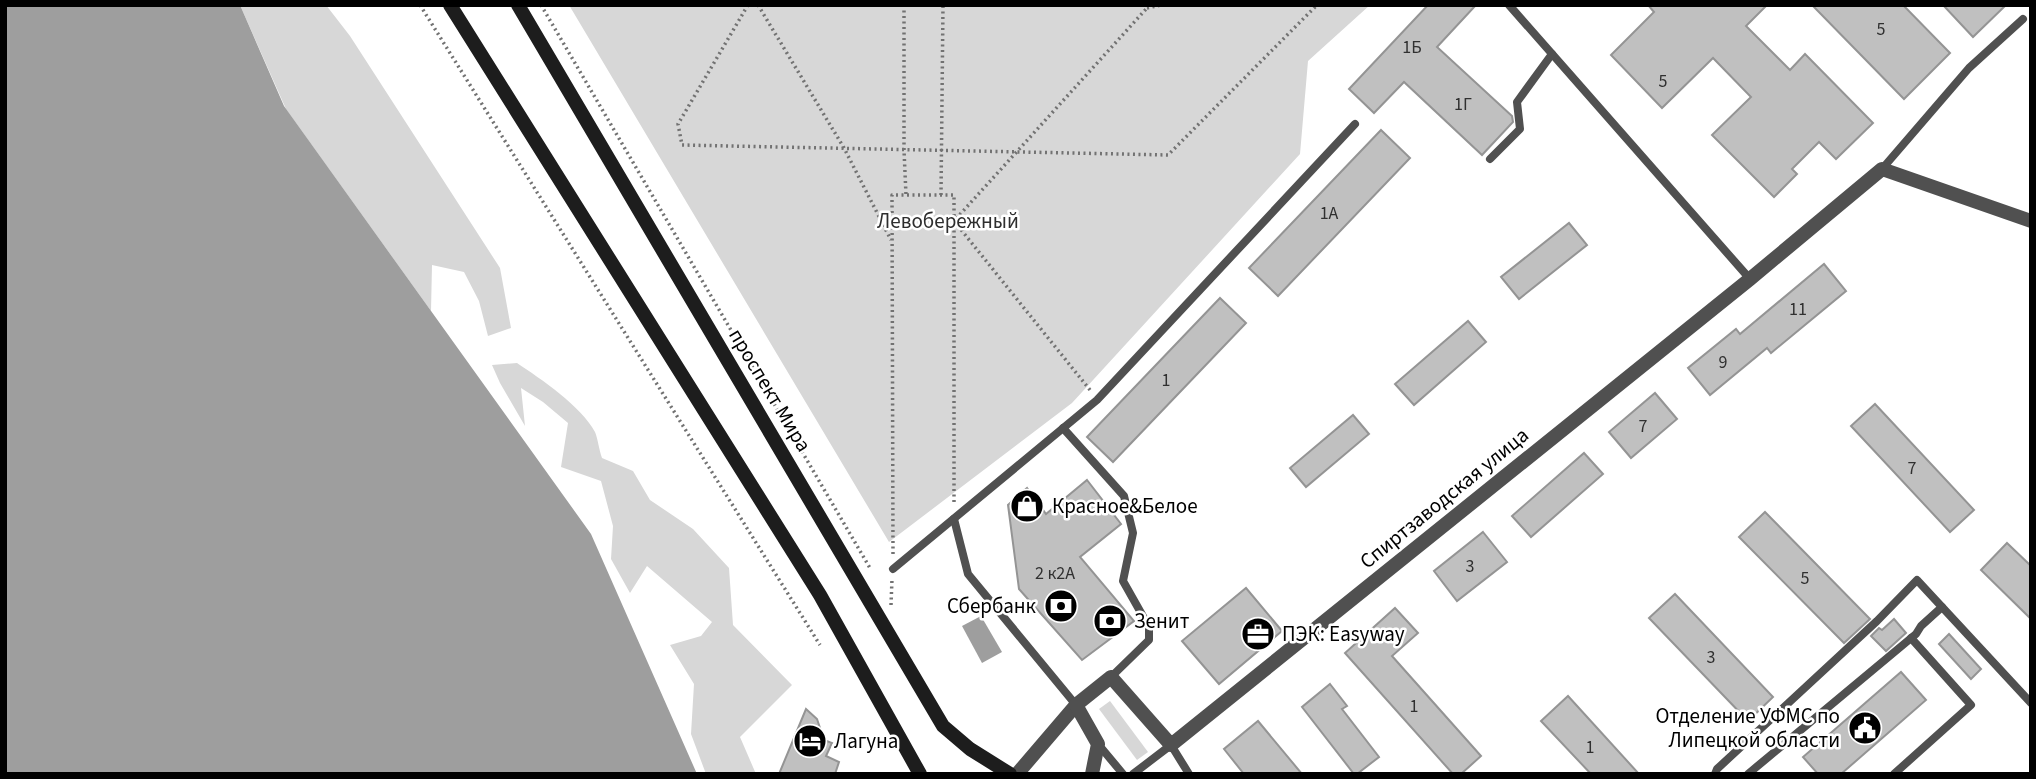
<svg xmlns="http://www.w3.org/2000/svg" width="2036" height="779" viewBox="0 0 2036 779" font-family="'Source Sans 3',sans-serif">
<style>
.green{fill:#d7d7d7}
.water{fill:#9e9e9e}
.building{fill:#c0c0c0;stroke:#949494;stroke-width:2}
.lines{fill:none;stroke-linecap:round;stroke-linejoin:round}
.path{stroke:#727272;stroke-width:3.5;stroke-dasharray:2 3.5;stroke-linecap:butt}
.service{stroke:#505050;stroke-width:8}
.minor{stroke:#505050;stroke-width:14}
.secondary{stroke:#1d1d1d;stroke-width:14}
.labels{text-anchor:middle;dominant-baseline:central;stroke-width:5;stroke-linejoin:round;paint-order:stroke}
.number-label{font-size:18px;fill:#303030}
.park-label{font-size:21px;fill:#2e2e2e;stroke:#fff}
.street-label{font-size:21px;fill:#000;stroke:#fff}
.poi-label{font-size:21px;fill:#000;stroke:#fff;text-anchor:start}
</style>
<rect width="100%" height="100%" fill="#fff"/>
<!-- green -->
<g class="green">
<polygon points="240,5 326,5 350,36 500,268 511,328 488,336 479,301 464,272 432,265 431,311 286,109"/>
<polygon points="569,5 1370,5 1308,61 1300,154 1072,403 889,542"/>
<path d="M517,363C541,379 581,406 595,432C598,439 599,450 602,458L633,471L650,500L693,529L729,568L733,625L792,685L740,737L756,774H706L691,734L694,684L670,645L701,636L712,622L647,566L630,593L611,559L613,526L601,481L561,467L568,423L543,402L521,388L525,426L500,383L492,365Z"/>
<polygon points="1110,701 1148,752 1137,760 1099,709"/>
</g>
<!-- water -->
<g class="water">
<polygon points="5,5 240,5 284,106 591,534 697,774 5,774"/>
<polygon points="981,616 1002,652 982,663 962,626"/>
</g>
<!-- building -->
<g class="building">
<polygon points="1428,5 1476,5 1437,47 1512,116 1513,122 1482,155 1404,82 1374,113 1349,89"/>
<polygon points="1648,5 1767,5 1746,26 1790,70 1805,54 1873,123 1836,159 1819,142 1792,169 1797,174 1774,197 1712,135 1751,97 1713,58 1662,108 1611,55 1654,12"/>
<polygon points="1812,5 1903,5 1950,53 1904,99"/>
<polygon points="1943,5 2006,5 1973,37"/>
<polygon points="1381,130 1410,158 1278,296 1249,268"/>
<polygon points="1569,223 1587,245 1519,299 1501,277"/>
<polygon points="1824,264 1846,291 1771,353 1767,348 1710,395 1688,368 1736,329 1740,334"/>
<polygon points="1220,298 1246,323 1113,462 1087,437"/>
<polygon points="1468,321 1486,342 1414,405 1395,384"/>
<polygon points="1655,393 1677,419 1631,458 1609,432"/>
<polygon points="1875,404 1974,510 1950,532 1851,426"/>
<polygon points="1353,415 1369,434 1306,487 1290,468"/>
<polygon points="1584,453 1603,474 1531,537 1512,516"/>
<polygon points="1087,480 1121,524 1080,557 1134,621 1082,660 1019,589 1008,505 1027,488 1046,514"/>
<polygon points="1765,512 1870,619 1844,643 1739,537"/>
<polygon points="1483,532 1507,562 1457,601 1434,571"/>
<polygon points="2007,543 2031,566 2031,619 1981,570"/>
<polygon points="1246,588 1282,631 1219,684 1182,641"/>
<polygon points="1675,594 1773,697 1748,721 1649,618"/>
<polygon points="1395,608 1418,633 1392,656 1481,756 1461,774 1453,774 1345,653"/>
<polygon points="1894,619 1906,633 1886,651 1871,636 1879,628 1882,630"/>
<polygon points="1949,634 1981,669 1971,679 1939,644"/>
<polygon points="1901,672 1926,700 1841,774 1818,774 1803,757"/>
<polygon points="1330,684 1347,706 1342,709 1379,757 1357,774 1354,774 1302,707"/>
<polygon points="1568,696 1639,774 1591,774 1541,721"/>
<polygon points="806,709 817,719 824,740 832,743 826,756 839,762 835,774 779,774"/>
<polygon points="1258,721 1302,774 1244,774 1224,749"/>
</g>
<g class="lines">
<!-- path -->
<g class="path">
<polyline points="420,5 820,645"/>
<polyline points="541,5 870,568"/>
<polyline points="748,5 678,124 682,145 1168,155 1317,5"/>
<polyline points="758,5 844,148 891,240"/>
<polyline points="904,5 904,150 906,195"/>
<polyline points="1147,8 1161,5"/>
<polyline points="941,195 943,5"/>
<polyline points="1090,390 954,221 1147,8 1148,5"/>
<polyline points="893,554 892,195 954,195 954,504"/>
<polyline points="891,605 892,579"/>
</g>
<!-- service -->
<g class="service">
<polyline points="1509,5 1750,279"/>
<polyline points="1490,159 1520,129 1517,102 1552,54"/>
<polyline points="1882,169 1969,68 2023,19"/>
<polyline points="1063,428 1124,496 1133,533 1123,581 1149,627 1149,640 1111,677"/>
<polyline points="954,519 968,574 1076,705"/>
<polyline points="893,569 1097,400 1355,124"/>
<polyline points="1098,744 1123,774"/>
<polyline points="1133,774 1171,745 1189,774"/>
<polyline points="1715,774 1717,769 1877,621 1917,580 2031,703"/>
<polyline points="1748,774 1916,634 1921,626 1942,607"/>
<polyline points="1894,774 1971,705 1911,638"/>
</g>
<!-- minor -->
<g class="minor">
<polyline points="1017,774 1076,705"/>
<polyline points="1092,774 1098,744 1076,705 1111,677 1171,745 1750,279 1882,169 2031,221"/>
</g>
<!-- secondary -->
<g class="secondary">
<polyline points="450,5 820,595 920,774"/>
<polyline points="518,5 943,726 970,749 1010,774"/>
</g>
</g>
<!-- icons -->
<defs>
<symbol id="shop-disc" viewBox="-11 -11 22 22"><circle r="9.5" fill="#000" stroke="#fff"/><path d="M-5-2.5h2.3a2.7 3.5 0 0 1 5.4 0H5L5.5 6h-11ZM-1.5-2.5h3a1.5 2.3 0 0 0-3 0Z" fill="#fff"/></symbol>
<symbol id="bank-disc" viewBox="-11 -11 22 22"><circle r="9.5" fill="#000" stroke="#fff"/><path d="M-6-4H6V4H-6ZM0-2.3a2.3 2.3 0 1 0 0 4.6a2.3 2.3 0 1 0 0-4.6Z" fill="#fff"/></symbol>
<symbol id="office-disc" viewBox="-11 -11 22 22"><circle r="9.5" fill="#000" stroke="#fff"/><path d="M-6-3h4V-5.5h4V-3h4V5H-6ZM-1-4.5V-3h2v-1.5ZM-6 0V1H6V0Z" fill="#fff"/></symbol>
<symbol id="civic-disc" viewBox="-11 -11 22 22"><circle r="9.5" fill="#000" stroke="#fff"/><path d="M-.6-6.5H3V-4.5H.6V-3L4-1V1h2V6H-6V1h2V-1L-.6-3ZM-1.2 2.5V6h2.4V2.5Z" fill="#fff"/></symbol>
<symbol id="hotel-disc" viewBox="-11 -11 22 22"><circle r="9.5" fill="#000" stroke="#fff"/><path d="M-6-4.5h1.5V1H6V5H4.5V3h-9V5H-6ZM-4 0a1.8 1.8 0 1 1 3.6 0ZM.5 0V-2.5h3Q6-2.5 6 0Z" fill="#fff"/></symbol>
</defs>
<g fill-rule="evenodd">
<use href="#shop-disc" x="1008" y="487" width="38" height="38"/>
<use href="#bank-disc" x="1042" y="587" width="38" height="38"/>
<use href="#bank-disc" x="1091" y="602" width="38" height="38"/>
<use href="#office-disc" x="1239" y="615" width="38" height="38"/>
<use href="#civic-disc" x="1846" y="709" width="38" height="38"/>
<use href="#hotel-disc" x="791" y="722" width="38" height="38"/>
</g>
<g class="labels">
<!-- number labels -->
<g class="number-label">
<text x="1881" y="29">5</text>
<text x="1412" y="47">1Б</text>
<text x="1663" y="81">5</text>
<text x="1463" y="104">1Г</text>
<text x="1329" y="213">1А</text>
<text x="1798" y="309">11</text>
<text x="1723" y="362">9</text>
<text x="1166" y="380">1</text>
<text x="1643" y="426">7</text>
<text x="1912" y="468">7</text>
<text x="1470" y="566">3</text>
<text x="1055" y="573">2 к2А</text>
<text x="1805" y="578">5</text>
<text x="1711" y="657">3</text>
<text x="1414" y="706">1</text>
<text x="1590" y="747">1</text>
</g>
<!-- park labels -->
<g class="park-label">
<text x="948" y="221">Левобережный</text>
</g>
<!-- street labels -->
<g class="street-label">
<text transform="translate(770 390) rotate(59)">проспект Мира</text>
<text transform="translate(1444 498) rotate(-39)">Спиртзаводская улица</text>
</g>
<!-- poi labels -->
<g class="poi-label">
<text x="1052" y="506">Красное&amp;Белое</text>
<text x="1036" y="606" text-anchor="end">Сбербанк</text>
<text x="1134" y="621">Зенит</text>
<text x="1282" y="634">ПЭК: Easyway</text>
<text x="1840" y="716" text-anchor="end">Отделение УФМС по<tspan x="1840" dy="24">Липецкой области</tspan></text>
<text x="834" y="741">Лагуна</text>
</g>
</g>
<!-- border -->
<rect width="2036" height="779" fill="none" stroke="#000000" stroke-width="14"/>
</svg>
